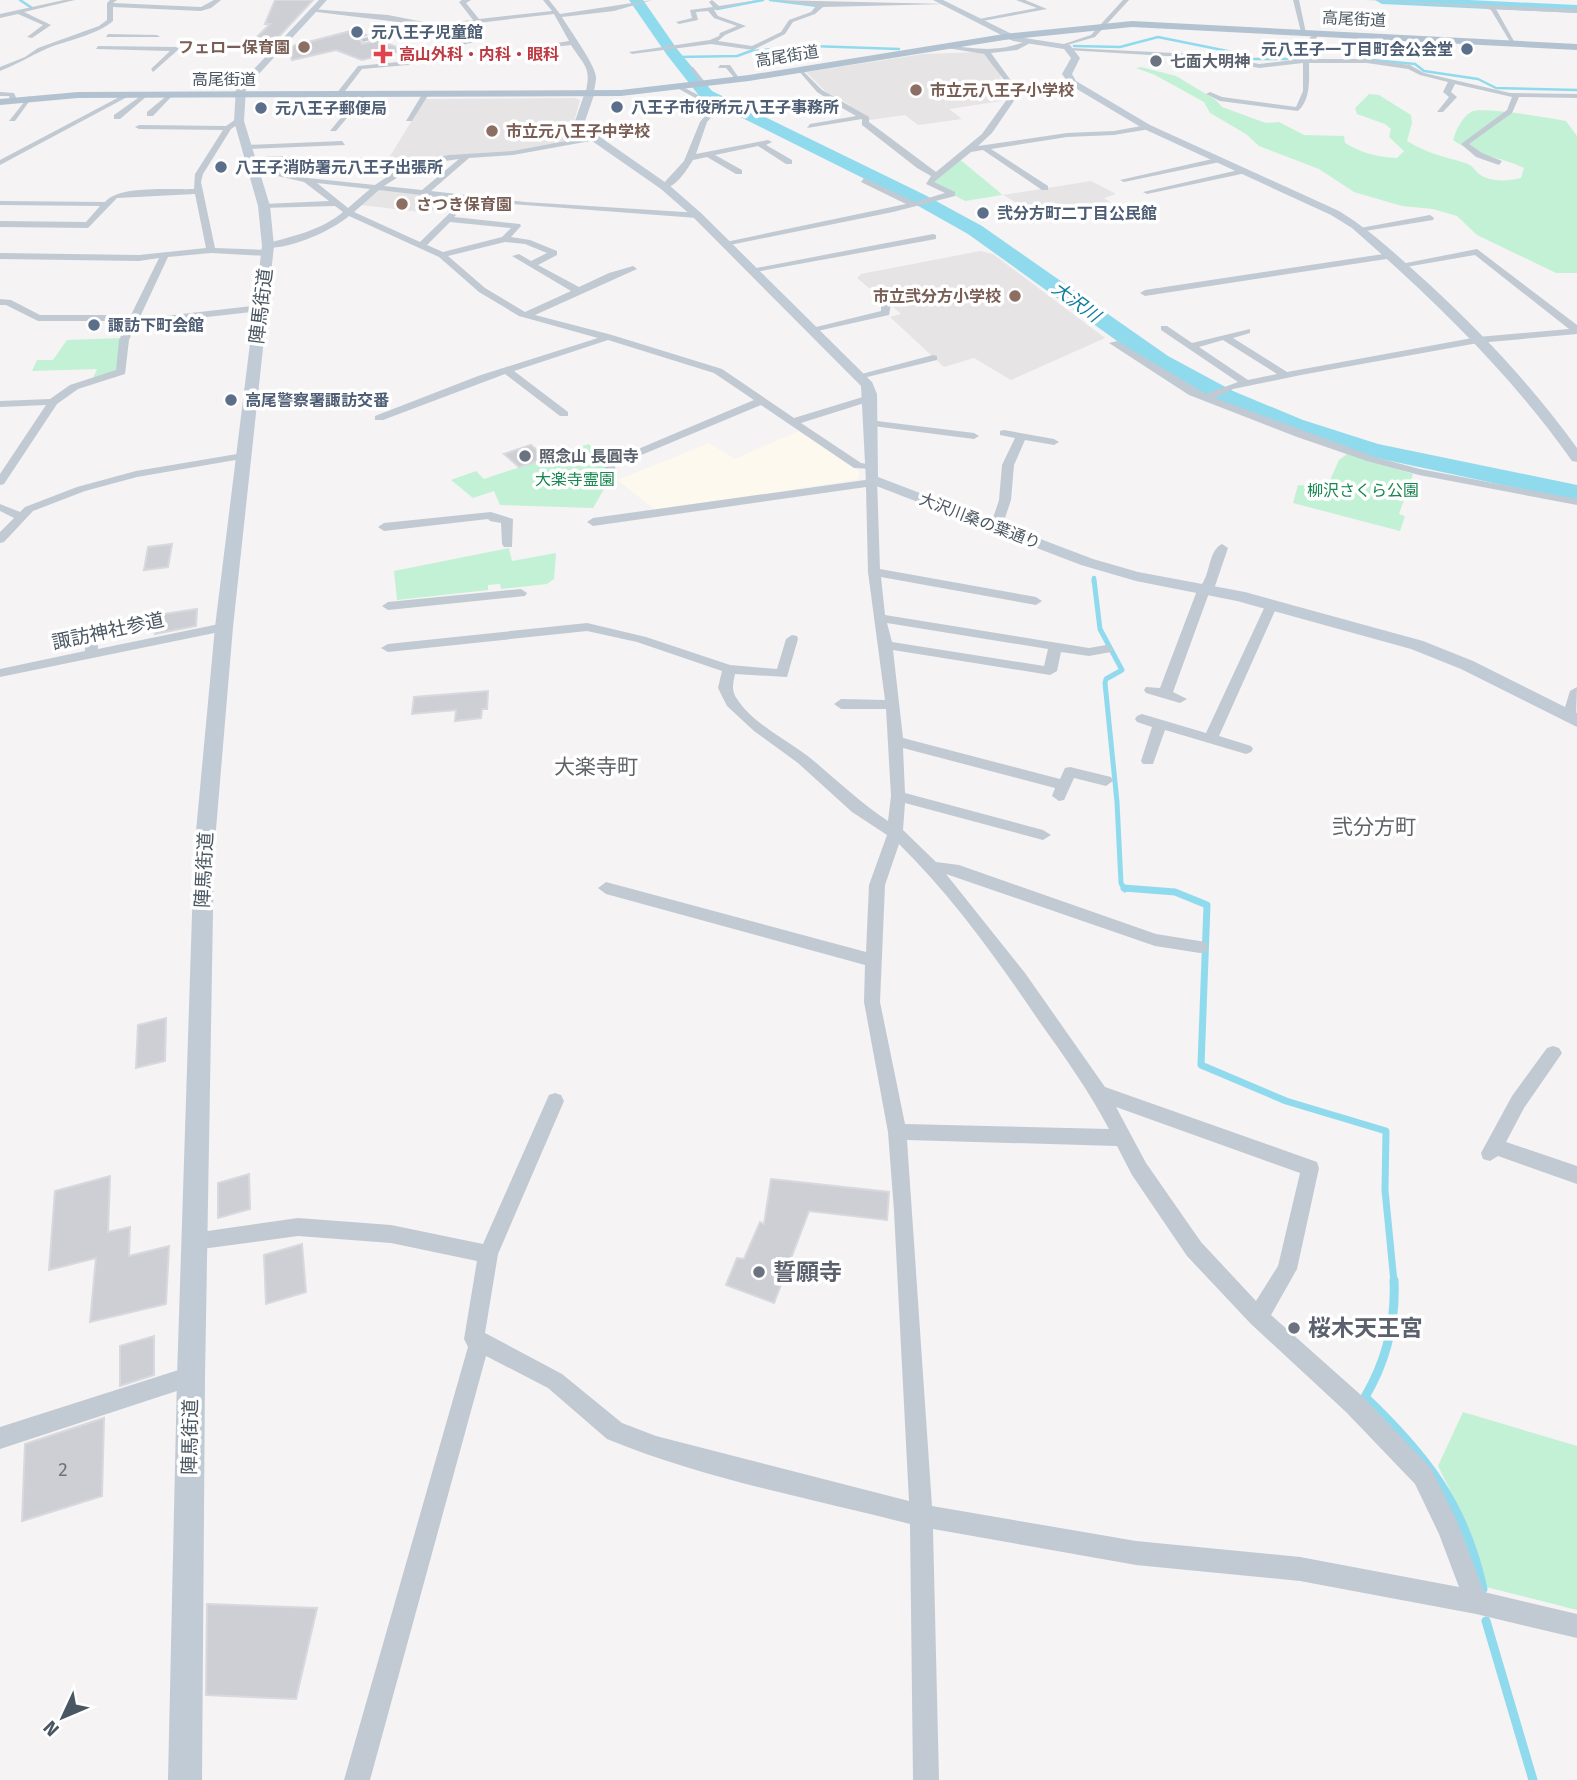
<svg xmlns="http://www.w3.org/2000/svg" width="1577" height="1780" viewBox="0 0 1577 1780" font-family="'Fira Sans','Noto Sans JP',sans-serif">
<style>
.commercial{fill:#fdf9ef}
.education{fill:#e6e4e5}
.green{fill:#c3f1d5}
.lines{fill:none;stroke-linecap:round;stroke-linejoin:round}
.stream-far5{stroke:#90daee;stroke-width:2.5}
.stream-far4{stroke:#90daee;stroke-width:3.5}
.stream-far3{stroke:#90daee;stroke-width:4.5}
.stream-far2{stroke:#90daee;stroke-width:5}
.stream-far1{stroke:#90daee;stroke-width:7}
.stream{stroke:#90daee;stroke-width:9}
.river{fill:#90daee;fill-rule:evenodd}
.building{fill:#cdcfd5;stroke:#d7d9de;stroke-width:2}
.street{fill:#c1cad2;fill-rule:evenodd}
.secondary{fill:#c1cbd6;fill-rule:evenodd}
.primary{fill:#b3c2d1;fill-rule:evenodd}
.service-dot{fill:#5c6f8a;stroke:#fff;stroke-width:2.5}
.education-dot{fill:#8d6e63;stroke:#fff;stroke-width:2.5}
.health-dot{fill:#e0444e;stroke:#fff;stroke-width:2.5}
.worship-dot{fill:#6b7280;stroke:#fff;stroke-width:2.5}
.labels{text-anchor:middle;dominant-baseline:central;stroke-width:7;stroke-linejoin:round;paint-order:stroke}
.far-street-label{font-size:16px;fill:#4a5661;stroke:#fff}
.far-service-label{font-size:16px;font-weight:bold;fill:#4e5e75;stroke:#fff;text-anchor:start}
.far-education-label{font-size:16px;font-weight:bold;fill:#785e54;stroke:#fff;text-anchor:start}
.far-health-label{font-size:16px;font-weight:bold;fill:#be3a42;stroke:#fff;text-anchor:start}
.far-worship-label{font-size:16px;font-weight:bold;fill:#5b616d;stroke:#fff;text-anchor:start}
.far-park-label{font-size:16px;fill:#17864f;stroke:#fff}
.far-water-label{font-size:18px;font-style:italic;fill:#0c7c9b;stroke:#fff}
.street-label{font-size:19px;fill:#4a5661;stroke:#fff}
.near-number-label{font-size:19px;fill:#6b747e}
.neighbourhood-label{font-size:21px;fill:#5f6368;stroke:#fff}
.near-worship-label{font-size:23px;font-weight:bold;fill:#5b616d;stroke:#fff;text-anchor:start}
</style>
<rect width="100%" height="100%" fill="#f5f3f3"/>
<!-- commercial -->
<polygon class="commercial" points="798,431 859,471 859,479 657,511 617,480 709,443 735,459"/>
<!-- education -->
<g class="education">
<polygon points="981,52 999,70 1001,79 1009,88 1008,96 1001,101 949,109 962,119 918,125 905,115 870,120 845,102 830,96 806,72 923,54"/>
<polygon points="575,98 580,100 574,122 577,129 586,136 583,138 513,152 451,155 408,164 387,161 425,99"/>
<polygon points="1091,181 1116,194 1104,198 1110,202 1026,213 1019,204 1003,195"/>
<polygon points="384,189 459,198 462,200 450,211 434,209 429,213 361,205 378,190"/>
<polygon points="980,251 993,254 1105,338 1011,380 974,358 944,367 890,317 901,314 891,305 881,304 881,298 857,278 861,274"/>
</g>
<!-- green -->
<g class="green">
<path d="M1141,67L1176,76L1216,100L1222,107L1266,123L1279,122L1304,135L1344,136L1345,143C1362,153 1377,157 1397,158L1404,151L1389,137L1391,129L1385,124L1357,114L1355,108L1369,94L1379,95L1411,115L1412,123L1407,141C1431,155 1440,155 1465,163C1472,165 1473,168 1478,173C1489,183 1508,181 1521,178L1524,168C1497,155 1479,158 1453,140C1456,130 1462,117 1471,112C1479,106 1551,118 1566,121L1577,136V273H1556L1477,235L1457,216L1433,209L1402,206L1354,192L1319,169L1259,146L1246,134L1210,113L1204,102L1155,75L1136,68Z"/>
<polygon points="958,158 998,191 1002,195 965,201 929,182"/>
<polygon points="122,338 117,371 93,378 97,369 32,371 37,360 53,360 67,340"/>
<polygon points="589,444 611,477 593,508 500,505 494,491 473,498 451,480 476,471 484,479"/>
<polygon points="1347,454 1413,474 1399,514 1405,516 1400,531 1293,503 1298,485 1327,487 1339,460"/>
<polygon points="509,548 512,561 556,553 554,579 547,584 501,589 500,584 488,585 488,590 397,600 394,571"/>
<path d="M1463,1412L1577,1446V1610L1486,1587C1478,1543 1458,1506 1438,1466Z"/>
</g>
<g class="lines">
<!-- stream-far5 -->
<g class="stream-far5">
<polyline points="20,0 32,8"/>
<polyline points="770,0 818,6"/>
<polyline points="717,9 763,0"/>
<polyline points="1074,46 1120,47 1158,37 1247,55 1252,59 1312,59"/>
<polyline points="677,57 737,56 751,51 811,46 899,49"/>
<polyline points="1361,59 1415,64 1424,71 1478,79 1496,88 1577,90"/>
</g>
<!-- stream-far4 -->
<polyline class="stream-far4" points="916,200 919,199"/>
<!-- stream-far3 -->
<polyline class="stream-far3" points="1094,578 1094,582"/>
<!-- stream-far2 -->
<polyline class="stream-far2" points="1094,580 1100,629 1122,670 1106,679 1105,683 1117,802 1121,883 1125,890"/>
<!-- stream-far1 -->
<polyline class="stream-far1" points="1124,888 1175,892 1207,905 1201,1065 1286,1101 1386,1131 1385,1190 1394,1282"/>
<!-- stream -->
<g class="stream">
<path d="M1394,1280C1396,1323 1387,1360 1365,1397C1426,1455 1465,1505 1483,1589"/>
<polyline points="1486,1621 1533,1780"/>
</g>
<!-- river -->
<g class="river">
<polygon points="629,0 643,0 677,49 712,91 925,195 982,226 1168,356 1233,391 1303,420 1378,444 1577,485 1577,501 1363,455 1287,430 1217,401 1152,366 968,234 913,203 700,97 667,55"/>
<polygon points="1375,0 1469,0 1577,5 1577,13 1382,4"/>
</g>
</g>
<!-- building -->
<g class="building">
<polygon points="275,0 313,0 270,46 255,39 270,24 265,24"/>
<polygon points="354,30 366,35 359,38 362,44 379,40 404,50 362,60 336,50 292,60 289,47"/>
<polygon points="531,445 546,458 519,467 504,454"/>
<polygon points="172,544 168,567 144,570 148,547"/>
<polygon points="197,609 196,626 155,634 157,615"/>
<polygon points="488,691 487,709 482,709 481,718 455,721 456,710 412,714 414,697"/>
<polygon points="166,1018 165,1061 136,1068 138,1025"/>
<polygon points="249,1174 250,1209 218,1218 218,1183"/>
<polygon points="110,1176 108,1232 130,1227 129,1256 169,1246 166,1304 90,1322 96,1258 49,1270 55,1191"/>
<polygon points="771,1179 889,1192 887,1220 809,1211 774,1303 726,1285 737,1258 744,1259 760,1222 764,1224"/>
<polygon points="302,1244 306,1292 266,1304 264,1255"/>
<polygon points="154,1336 154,1375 120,1386 120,1346"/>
<polygon points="104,1418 102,1496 22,1521 25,1444"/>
<polygon points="207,1604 317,1608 296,1699 206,1695"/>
</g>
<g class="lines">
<!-- street -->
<g class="street">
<polygon points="64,0 75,0 24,12 51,25 32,38 27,37 43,25 18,14 0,18 0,14"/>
<path d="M110,0H117L113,3L201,7L214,0H221L211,8L201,11L113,7V21C95,36 67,40 46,49C30,56 16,65 0,71V67L25,57L38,48L99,26L107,20V3Z"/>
<path d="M462,0H471L466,3L479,19L552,11L543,0H549L560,14L652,0L614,11L562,17C569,29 597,67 596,78C596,83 594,90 593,95L589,97L585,95C592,67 585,67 571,45L536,49L533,47L569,41L554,14L434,28L421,25L363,42L361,39L414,24L309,11L312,9L388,15L434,24L473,20L459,2Z"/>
<polygon points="712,0 719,6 758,0 714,10 718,16 746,26 725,35 718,41 752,46 781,32 789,20 811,12 816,6 774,0 946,4 823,7 815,14 793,22 785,34 753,50 711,44 632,54 629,52 710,40 719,36 720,33 737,26 714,18 708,11 696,12 698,20 679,24 676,22 692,18 690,10 713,7 709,2"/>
<polygon points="1016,0 1025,0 1047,9 977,22 974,20 1037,8"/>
<polygon points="1123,0 1129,0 1095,37 1064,46 1064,44 1091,35"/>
<polygon points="1293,0 1299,0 1306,33 1301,32"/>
<polygon points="1364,0 1577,9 1577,13 1496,9 1515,43 1512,45 1491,10 1485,8"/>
<path d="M1315,31L1318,33L1310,59H1367L1410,65L1424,73L1510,93L1577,94V98L1519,97L1512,113L1469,144L1482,153L1502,161L1499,165L1476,157L1461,144L1507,110L1512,97L1455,84L1451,92L1457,97L1443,112H1437L1449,97L1443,92L1448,82L1420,75L1408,69L1367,63H1309C1309,80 1311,99 1298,111L1220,101L1206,94L1210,92L1222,97L1296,107L1303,91V63L1259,68L1216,59L1067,50L1070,48L1216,55L1259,64L1303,59L1312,33Z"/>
<polygon points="108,34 157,35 160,37 106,37"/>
<polygon points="484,36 486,39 450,48 447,46"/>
<path d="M1031,39L1034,41L1017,50L991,53L1017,89L1018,95L992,133L978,146L1067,133L1114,131L1147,125L1150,129L1114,135L1067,137L991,149L1048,186V190H1042L983,150L971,152L934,182L955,192V196L893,212L725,246L721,243L906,204L861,182L864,178L915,202L945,193L926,184L931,176L917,168L862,125V119L807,128L810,124L856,116L837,105L763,113L766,109L831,101L817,92L797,69H801L822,90L869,117V122L936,172L982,134L1010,95L1011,89L984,54L947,48V46C981,48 997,54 1031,39Z"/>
<polygon points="98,46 176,47 179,49 153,72 151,69 170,51 96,49"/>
<polygon points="447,51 449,54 408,65 362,69 342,95 336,94 358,66 408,61"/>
<polygon points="720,65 730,65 741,81 737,81 726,68 718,68"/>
<polygon points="689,67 693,67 708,86 704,86"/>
<path d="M681,86L721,107L707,122L696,154L768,140L772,142L766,145L792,160V164H786L758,146L715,155L742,170V174H736L707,157L693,160C686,171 676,188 662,189V185L684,161L700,122L712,107L679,89Z"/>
<polygon points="0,92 14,93 17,100 10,102 9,96 0,96"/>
<polygon points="127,93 129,96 0,165 0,160"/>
<polygon points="145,93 147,96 120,119 114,119 114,115"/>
<polygon points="170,93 172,96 153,116 147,116 147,112"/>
<polygon points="361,93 367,94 336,131 330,131"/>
<polygon points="423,93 429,94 412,121 406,121"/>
<polygon points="29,96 31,99 15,121 9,121"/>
<path d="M236,119L243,121L231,129L203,174L201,182L215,248L267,250L271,253L267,256L211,253L168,257L139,319L261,305L266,308L261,311L136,325L129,340L125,374L78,389L57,404L4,484L0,485V474L46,405L0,407V401L50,399L70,385L116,370L119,340L128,321H38L6,305H0V299L11,300L40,315H131L159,258L139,261L0,259V253L139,255L206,248L195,194L117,198L88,228L0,227V221L86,222L100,206L0,205V201L105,202C119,185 172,190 194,189L195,174L223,130L139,129L135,127L139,125L226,126Z"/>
<path d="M593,136L596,140L513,155L469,158L431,191L525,202L700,213L701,215L697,218L471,201L454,217L520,224L521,226L511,237L530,240L557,251V255L538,265L579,287L609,273L633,266L637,269L535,315L612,335L722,369L794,418L866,396H874V400L801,423L861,463L873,465V469L854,468L761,405L615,466L616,475H608L603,465L605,463L754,400L714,373L608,340L514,371L568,412V416H560L505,374L383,420H375V416L478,376L598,338L519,316L479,292L439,257L349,216C330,232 290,249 265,248V244C293,236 320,231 343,212L335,206L261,208L260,206L264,204L329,201L304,182L251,170V166L307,178L375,185L403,166L337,160L370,157L410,163L449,155L513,151ZM459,159L422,190L384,186L417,165ZM317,183L370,189L348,208ZM379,190L463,200L420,242L354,212ZM450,222L511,228L502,237L443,252L427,245ZM505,242L525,244L547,253L531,261L519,254L512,256L571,291L525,312L485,288L448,256Z"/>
<polygon points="342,141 345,145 247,149 243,147 247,145"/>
<polygon points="291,156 294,160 251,161 247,159 251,157"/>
<polygon points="1217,158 1220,162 1124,182 1120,180"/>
<polygon points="1243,169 1246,173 1147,194 1143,192"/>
<polygon points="1430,215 1434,218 1433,220 1359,232 1355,229"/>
<polygon points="933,234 936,235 936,239 750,273 746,270"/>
<path d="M1477,249L1577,325V334L1478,343L1301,375L1233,389L1215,398L1375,457L1420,469L1577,499V505L1419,475L1367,461L1297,437L1189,395L1109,343L1117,341L1206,394L1238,382L1161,330V326H1167L1192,343L1250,329V333L1233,338L1287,372L1478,337L1569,329L1475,255L1400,268L1396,265ZM1223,340L1277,374L1248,380L1199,347Z"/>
<polygon points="1390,253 1393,254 1393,258 1145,296 1140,293 1145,290"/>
<polygon points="886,301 891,304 889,315 813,332 808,329 881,311 881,304"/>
<polygon points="933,355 937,356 937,360 859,379 854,376"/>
<polygon points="869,420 974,433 979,436 974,439 865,425 864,423"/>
<polygon points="1004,430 1054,439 1059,442 1054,445 1025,440 1014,465 1011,500 1002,527 996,531 990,527 999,500 1002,465 1015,438 1000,435 1000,431"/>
<polygon points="243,453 247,454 247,458 137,477 85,491 33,511 4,542 0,543 0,532 14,518 0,511 0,504 20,512 25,507 77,487 136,471"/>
<path d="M871,476L877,479L880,569L1036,597L1042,601L1036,605L881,577L885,615L1089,648L1106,645L1113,649L1111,652L1089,656L1061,652L1057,671L1050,675L893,650L903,738L1060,779L1065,768L1070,767L1111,777L1113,781L1106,786L1074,778L1064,800L1059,801L1052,796L1055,788L903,748L905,793L1043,830L1051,835L1043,840L905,803L903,830L936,862L959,865L1156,934L1206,942L1208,947L1206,952L1200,953L1155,946L946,874L1025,973L1105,1087L1317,1162L1319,1168L1297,1269L1271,1315L1362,1396L1431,1468L1457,1521L1484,1592L1577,1614V1638L1476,1614L1300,1581L1136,1565L933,1529L939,1780H913L910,1524C809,1498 704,1479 607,1439L548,1388L486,1356L370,1780H344L468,1347L464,1339L477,1261L391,1243L298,1236L194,1250L187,1248L184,1241L187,1234L298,1218L391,1225L483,1244L549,1095L555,1093L561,1095L564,1101L498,1254L485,1333L562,1374L622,1423L656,1436L909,1501L894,1211L888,1132L864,1002L865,965L606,894L598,888L606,882L866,952L869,885L887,835L852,812L798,763L754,731L727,706L718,688L722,671L637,642L587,631L388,652L381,648L388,644L587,623L646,637L730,665L777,669L786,639L792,635L797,636L798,639L787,677L735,674C733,684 731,690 737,699C753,724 786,739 809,757C836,779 859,802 888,821L891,796L886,709H841L834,704L841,699L885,700L868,572L866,487L593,526L587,522L593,518L865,480ZM887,623L1048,649L1044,666L892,642ZM899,844C952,896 997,959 1039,1021C1064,1056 1089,1091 1109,1129L905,1124L880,1002L885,885ZM1116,1107L1300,1173L1278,1266L1256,1301L1201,1242L1146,1163ZM907,1140L1117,1146L1132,1175L1187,1256L1251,1324L1346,1412L1415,1484L1439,1534L1459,1587L1300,1557L1136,1541L932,1506Z"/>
<polygon points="491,512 513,519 512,547 504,547 502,544 501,523 490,521 488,519 384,531 378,527 384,523"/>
<path d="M1222,544L1228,548L1214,589L1209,593L1173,692L1187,699L1180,703L1146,693L1144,690L1146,687L1160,688L1198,588C1211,579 1207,551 1222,544Z"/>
<polygon points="521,589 527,593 525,596 388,610 382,606 388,602"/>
<polygon points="1272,600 1278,604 1219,736 1251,746 1253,749 1251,752 1246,754 1165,730 1153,764 1143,764 1141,761 1152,727 1137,722 1135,719 1137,716 1142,714 1206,733 1266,604"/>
<polygon points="224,623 230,627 229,630 0,677 0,669 85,651 85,630 91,626 97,630 98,649"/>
<polygon points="1577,687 1576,717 1569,722 1564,720 1562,717 1570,691"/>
<polygon points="1553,1046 1559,1048 1562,1053 1524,1108 1506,1142 1577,1166 1577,1184 1498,1156 1490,1161 1483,1159 1481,1153 1512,1096 1547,1048"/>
<polygon points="191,1366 198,1370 202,1377 198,1384 0,1449 0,1427"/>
</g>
<!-- secondary -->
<g class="secondary">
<polygon points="319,0 327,0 246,88 244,121 270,206 274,246 233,627 214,853 205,1377 202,1780 168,1780 177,1377 194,853 215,627 262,246 258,206 234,121 236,88"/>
<path d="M933,0H943L1018,37L1070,45L1080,58L1072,74L1076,81L1150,125L1339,211C1372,231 1401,259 1430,285C1484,335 1534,388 1577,448V462L1572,461C1510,373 1433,299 1352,228L1331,215L1144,129L1070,85L1062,74L1071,58L1064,49L1013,41Z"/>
<polygon points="589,92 594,95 585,121 590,130 669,185 701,213 872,382 877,394 878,477 1093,559 1138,572 1245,592 1423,641 1473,661 1577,713 1577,727 1461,669 1411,649 1237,601 1136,581 1081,565 866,482 861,386 693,217 661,189 582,134 575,121 584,95"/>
</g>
<!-- primary -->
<polygon class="primary" points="1132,21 1577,44 1577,50 1132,27 1004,40 749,81 621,96 78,98 0,105 0,99 78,92 621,90 749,75 1004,34"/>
</g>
<!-- markers -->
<g class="service-dot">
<circle cx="357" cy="32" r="7"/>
<circle cx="1467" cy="49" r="7"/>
<circle cx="617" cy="107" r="7"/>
<circle cx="261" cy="108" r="7"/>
<circle cx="221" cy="167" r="7"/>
<circle cx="983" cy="213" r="7"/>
<circle cx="94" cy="325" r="7"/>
<circle cx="231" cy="400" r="7"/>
</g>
<g class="education-dot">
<circle cx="304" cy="47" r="7"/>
<circle cx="916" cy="90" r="7"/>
<circle cx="492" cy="131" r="7"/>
<circle cx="402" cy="204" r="7"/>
<circle cx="1015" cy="296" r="7"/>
</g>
<path class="health-dot" d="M379.5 43.5h7v7h7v7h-7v7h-7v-7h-7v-7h7z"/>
<g class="worship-dot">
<circle cx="1156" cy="61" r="7"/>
<circle cx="525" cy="456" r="7"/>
<circle cx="759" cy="1272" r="7"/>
<circle cx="1294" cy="1328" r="7"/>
</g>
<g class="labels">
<!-- far-street labels -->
<g class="far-street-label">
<text transform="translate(1354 19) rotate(3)">高尾街道</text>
<text transform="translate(787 56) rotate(-9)">高尾街道</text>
<text x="224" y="79">高尾街道</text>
<text transform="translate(980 521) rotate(21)">大沢川桑の葉通り</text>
</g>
<!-- far-service labels -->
<g class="far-service-label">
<text x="371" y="32">元八王子児童館</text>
<text x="1453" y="49" text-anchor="end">元八王子一丁目町会公会堂</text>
<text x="631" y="107">八王子市役所元八王子事務所</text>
<text x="275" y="108">元八王子郵便局</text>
<text x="235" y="167">八王子消防署元八王子出張所</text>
<text x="997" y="213">弐分方町二丁目公民館</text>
<text x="108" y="325">諏訪下町会館</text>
<text x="245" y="400">高尾警察署諏訪交番</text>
</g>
<!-- far-education labels -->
<g class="far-education-label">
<text x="290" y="47" text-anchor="end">フェロー保育園</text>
<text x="930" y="90">市立元八王子小学校</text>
<text x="506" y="131">市立元八王子中学校</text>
<text x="416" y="204">さつき保育園</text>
<text x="1001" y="296" text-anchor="end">市立弐分方小学校</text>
</g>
<!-- far-health labels -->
<g class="far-health-label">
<text x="399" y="54">高山外科・内科・眼科</text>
</g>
<!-- far-worship labels -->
<g class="far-worship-label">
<text x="1170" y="61">七面大明神</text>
<text x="539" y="456">照念山 長圓寺</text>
</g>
<!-- far-park labels -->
<g class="far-park-label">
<text x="575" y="479">大楽寺霊園</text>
<text x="1363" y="490">柳沢さくら公園</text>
</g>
<!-- far-water labels -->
<g class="far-water-label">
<text transform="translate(1076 302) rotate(36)">大沢川</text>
</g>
<!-- street labels -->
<g class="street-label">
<text transform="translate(261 306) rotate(-83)">陣馬街道</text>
<text transform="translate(108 631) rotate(-12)">諏訪神社参道</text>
<text transform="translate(204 870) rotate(-87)">陣馬街道</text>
<text transform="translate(190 1437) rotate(-89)">陣馬街道</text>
</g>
<!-- near-number labels -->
<g class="near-number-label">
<text x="63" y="1469">2</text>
</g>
<!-- neighbourhood labels -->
<g class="neighbourhood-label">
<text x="596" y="767">大楽寺町</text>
<text x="1374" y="827">弐分方町</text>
</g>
<!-- near-worship labels -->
<g class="near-worship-label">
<text x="773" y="1272">誓願寺</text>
<text x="1308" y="1328">桜木天王宮</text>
</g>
</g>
<!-- north arrow -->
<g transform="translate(63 1717) rotate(226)" stroke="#ffffff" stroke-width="5" paint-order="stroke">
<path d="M0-5L12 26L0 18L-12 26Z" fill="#4a5661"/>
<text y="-10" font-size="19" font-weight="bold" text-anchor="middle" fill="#4a5661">N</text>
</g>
</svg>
